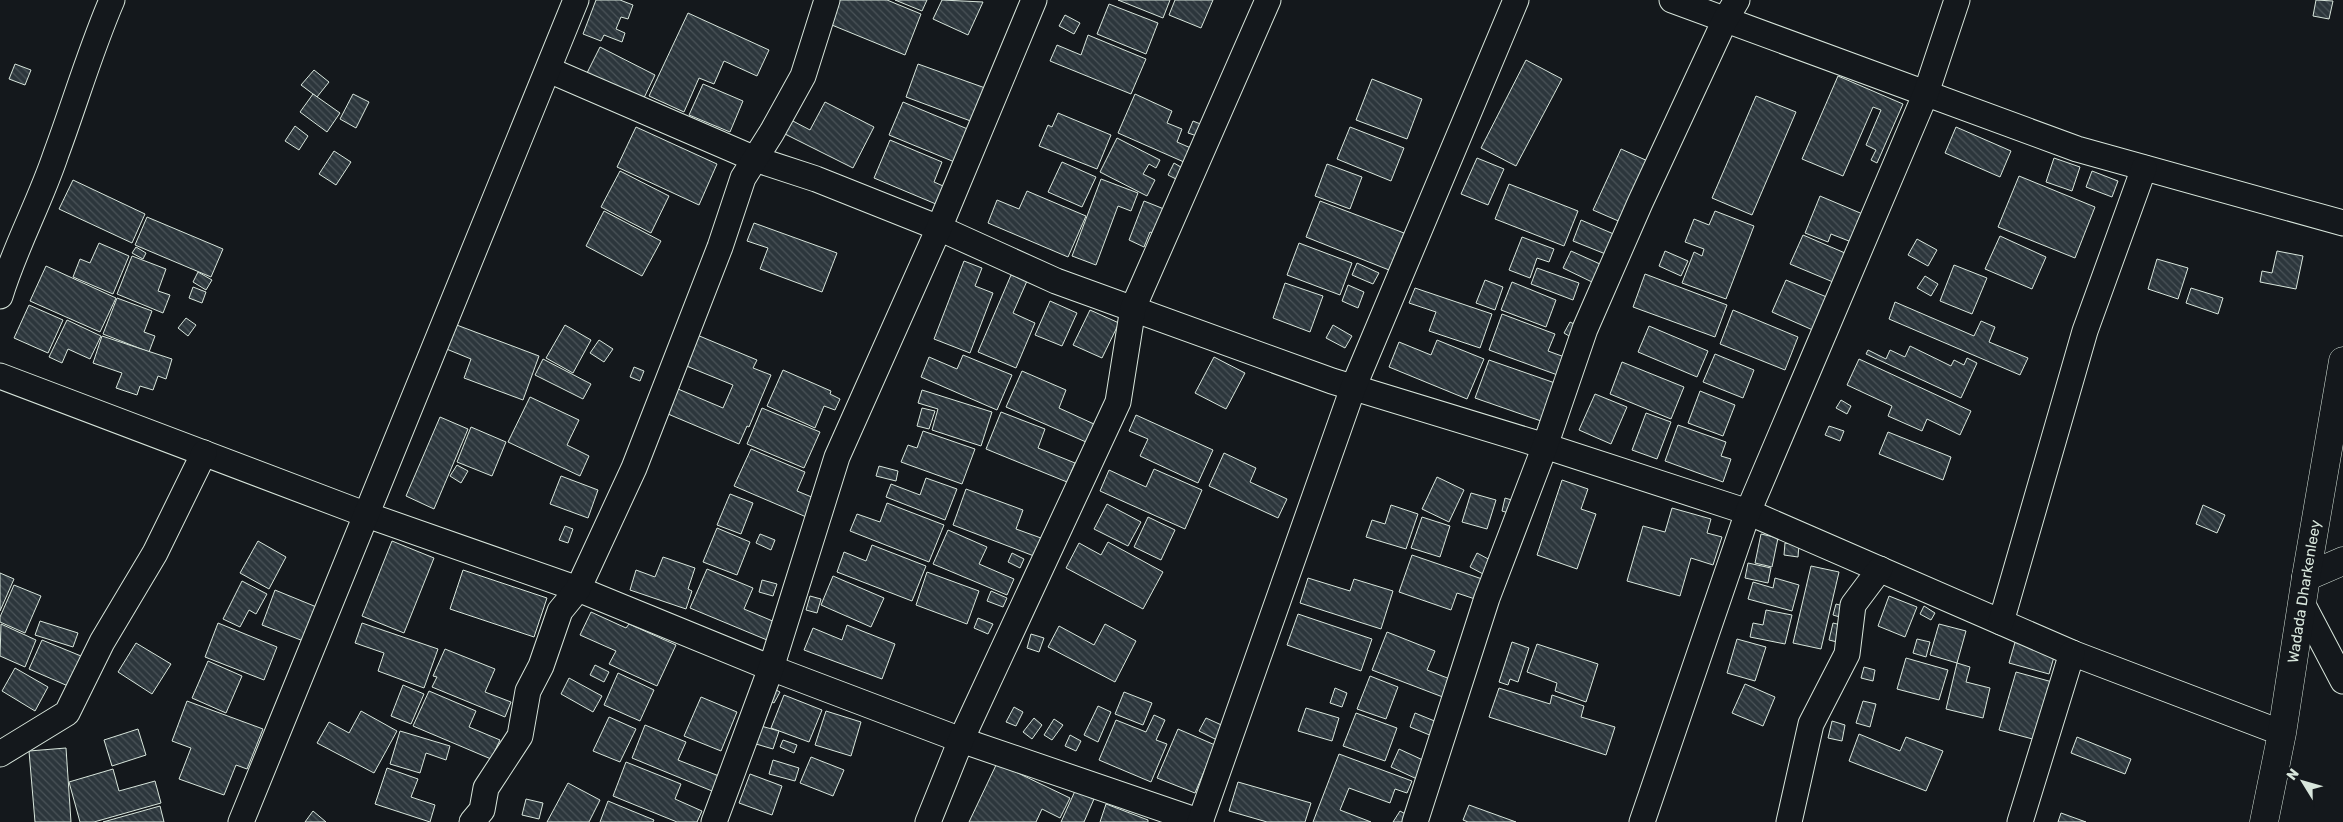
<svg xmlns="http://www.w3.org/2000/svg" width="2343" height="822" viewBox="0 0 2343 822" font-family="Rubik,sans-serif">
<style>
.building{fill:url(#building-back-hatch);stroke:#d8e6dc}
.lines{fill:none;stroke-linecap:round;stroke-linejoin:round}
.street-casing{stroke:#d8e6dc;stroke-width:27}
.secondary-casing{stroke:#d8e6dc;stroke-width:29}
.street{stroke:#14181c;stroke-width:25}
.secondary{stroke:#14181c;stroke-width:28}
.labels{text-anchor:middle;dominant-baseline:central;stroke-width:4;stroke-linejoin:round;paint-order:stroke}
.street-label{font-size:15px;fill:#d8e6dc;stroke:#14181c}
</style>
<defs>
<pattern id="building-back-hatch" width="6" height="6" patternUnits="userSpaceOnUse" patternTransform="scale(1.25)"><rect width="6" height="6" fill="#2c363c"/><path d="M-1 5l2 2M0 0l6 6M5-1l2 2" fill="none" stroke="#4a5358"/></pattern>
</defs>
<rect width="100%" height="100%" fill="#14181c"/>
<!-- building -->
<g class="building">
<polygon points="596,0 620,0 633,5 628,19 621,17 616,29 625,33 622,42 604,35 601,41 583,34"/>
<polygon points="836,0 887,0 921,14 905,55 827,23"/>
<polygon points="895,0 927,0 922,11"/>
<polygon points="942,0 983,2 968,35 933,19"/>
<polygon points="1118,0 1170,0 1163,18"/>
<polygon points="1175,0 1213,0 1201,28 1169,15"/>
<polygon points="2316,0 2333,1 2329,19 2313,16"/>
<polygon points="1109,4 1158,23 1146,54 1097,34"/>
<polygon points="688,13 769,50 757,76 724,61 714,84 699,78 684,112 649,96"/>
<polygon points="1065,15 1080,23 1074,34 1059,26"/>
<polygon points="1088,35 1146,59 1131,94 1050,61 1057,45 1081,55"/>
<polygon points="600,47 655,75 642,102 586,75"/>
<polygon points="1526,60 1562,79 1516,166 1481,148"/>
<polygon points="15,64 31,70 25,85 9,79"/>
<polygon points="918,64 988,89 976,123 906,97"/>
<polygon points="314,70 329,82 317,97 301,85"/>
<polygon points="1838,76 1903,104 1877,163 1871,160 1876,150 1866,145 1881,110 1873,107 1843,176 1802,159"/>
<polygon points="1372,79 1422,99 1407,139 1356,120"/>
<polygon points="703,84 743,101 730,132 689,115"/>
<polygon points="313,94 340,113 327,132 300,112"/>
<polygon points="353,94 369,102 356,128 340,119"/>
<polygon points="1135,94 1172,111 1167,123 1182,129 1177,142 1200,152 1193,166 1118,133"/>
<polygon points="1756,96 1796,112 1752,215 1712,198"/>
<polygon points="825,102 874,127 853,168 785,134 791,120 810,130"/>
<polygon points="903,102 970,130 957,163 889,135"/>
<polygon points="1058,113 1111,135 1097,169 1039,146 1048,125 1052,127"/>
<polygon points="1193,121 1208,127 1203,138 1188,133"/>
<polygon points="295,126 308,136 299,150 285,141"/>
<polygon points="636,127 717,164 699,205 617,167"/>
<polygon points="1350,127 1404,148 1391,181 1337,159"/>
<polygon points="1956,127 2011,151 2000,177 1945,153"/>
<polygon points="1117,138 1160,160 1156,168 1149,164 1143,174 1155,180 1147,196 1100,172"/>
<polygon points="890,140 942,162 934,182 950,189 943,207 874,178"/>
<polygon points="1621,149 1650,162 1623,223 1593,210"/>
<polygon points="334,151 351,162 336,185 319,174"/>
<polygon points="1477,158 1504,169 1488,205 1461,194"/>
<polygon points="2054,158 2080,167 2072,191 2046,182"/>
<polygon points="1062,162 1096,177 1082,207 1048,192"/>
<polygon points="1174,163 1186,170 1180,181 1168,175"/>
<polygon points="1327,164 1362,177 1350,209 1315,196"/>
<polygon points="620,171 669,196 651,233 601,207"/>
<polygon points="2092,171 2118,181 2112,197 2086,187"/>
<polygon points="2019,176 2095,207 2075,258 1998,227"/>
<polygon points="1101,179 1138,193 1131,211 1118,206 1096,265 1072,256"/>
<polygon points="73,180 145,214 132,243 59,209"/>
<polygon points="1509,184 1578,211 1564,246 1495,219"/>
<polygon points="1027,191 1086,216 1068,257 988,223 997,200 1019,209"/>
<polygon points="1820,196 1865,215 1854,243 1831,234 1828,242 1805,233"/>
<polygon points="1144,201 1169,211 1159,236 1150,232 1144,247 1129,240"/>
<polygon points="1320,201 1404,233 1389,270 1306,237"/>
<polygon points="604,211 661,241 642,276 586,246"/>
<polygon points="1715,211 1754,226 1726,299 1682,283 1694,252 1702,256 1704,249 1685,242 1694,219 1709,225"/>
<polygon points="147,217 223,249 211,277 135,245"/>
<polygon points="1581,220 1616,235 1608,255 1573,241"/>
<polygon points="754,223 837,253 822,292 760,269 768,248 747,241"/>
<polygon points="1803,235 1845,253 1833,282 1790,264"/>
<polygon points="2000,236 2046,257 2032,289 1985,269"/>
<polygon points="1522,237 1554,249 1549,262 1537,258 1530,278 1509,270"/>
<polygon points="1917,239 1937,250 1928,266 1908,255"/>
<polygon points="99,243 129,256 113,294 73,277 80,259 90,263"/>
<polygon points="1299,243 1352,263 1340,295 1287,275"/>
<polygon points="136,247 146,253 143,259 132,253"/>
<polygon points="1571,251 1600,264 1592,282 1563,268"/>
<polygon points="1665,251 1688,261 1681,276 1659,266"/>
<polygon points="2277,251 2303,256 2296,289 2260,282 2262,271 2272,273"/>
<polygon points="132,256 166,269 158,291 170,295 163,313 117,294"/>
<polygon points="2157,259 2188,268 2178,299 2148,289"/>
<polygon points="964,261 982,268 975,286 993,293 970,353 934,339"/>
<polygon points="1357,263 1379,273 1373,284 1352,275"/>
<polygon points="1954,265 1987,278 1972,314 1940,301"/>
<polygon points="46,266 116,298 100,332 30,301"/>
<polygon points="1537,268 1579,283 1573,300 1531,284"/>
<polygon points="198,272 212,280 206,290 193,282"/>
<polygon points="1645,274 1727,305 1715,337 1633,307"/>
<polygon points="1011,275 1027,281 1013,313 1035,323 1016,368 978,352"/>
<polygon points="1925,276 1938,284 1931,296 1917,288"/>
<polygon points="1485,280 1503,287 1495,310 1476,303"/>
<polygon points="1786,280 1829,298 1815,331 1772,312"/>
<polygon points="1512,282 1556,300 1546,327 1501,310"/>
<polygon points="1285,283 1323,296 1310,332 1273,318"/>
<polygon points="1348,285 1364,292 1358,308 1342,301"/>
<polygon points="193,287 206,292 202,303 189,298"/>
<polygon points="1415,288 1492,314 1480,348 1429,331 1436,312 1409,303"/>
<polygon points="2191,288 2223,298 2218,314 2186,303"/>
<polygon points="117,298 152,311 144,332 155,336 149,352 103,334"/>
<polygon points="1050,301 1077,313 1062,346 1035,335"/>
<polygon points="1895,302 1974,336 1981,321 1995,327 1989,342 2028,358 2020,375 1889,319"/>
<polygon points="29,305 63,320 48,353 14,338"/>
<polygon points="1090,310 1119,323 1102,358 1073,345"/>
<polygon points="1733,310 1798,337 1785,370 1720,344"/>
<polygon points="1502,314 1555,334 1548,351 1570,359 1563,377 1489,350"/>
<polygon points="186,318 196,325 188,336 178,328"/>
<polygon points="67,320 101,336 90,359 68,349 62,363 49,357"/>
<polygon points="1570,322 1580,327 1574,339 1564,333"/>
<polygon points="454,324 539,356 523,400 464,378 471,359 444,348"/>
<polygon points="565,325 591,340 573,373 546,358"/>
<polygon points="1333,325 1352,336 1345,348 1326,338"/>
<polygon points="1649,326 1708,351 1697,377 1638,352"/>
<polygon points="697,335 757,360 753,368 771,375 749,427 747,426 739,444 668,414 678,389 723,408 733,385 684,365"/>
<polygon points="102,336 172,359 166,379 158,376 153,390 140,386 137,395 116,388 122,373 93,363"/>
<polygon points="599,340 613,349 604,362 590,353"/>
<polygon points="1437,340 1484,359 1467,399 1389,367 1399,342 1431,355"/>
<polygon points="1910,346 1951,366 1954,360 1964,365 1967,358 1977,363 1961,398 1866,354 1868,350 1886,359 1890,350 1905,357"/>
<polygon points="1715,354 1754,370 1743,398 1703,382"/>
<polygon points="963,355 1012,375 997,410 921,377 929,357 957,369"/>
<polygon points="1214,357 1245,373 1226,409 1195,393"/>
<polygon points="543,359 591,384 583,399 535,375"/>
<polygon points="1859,359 1971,411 1960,435 1927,419 1922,431 1888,416 1892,406 1847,385"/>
<polygon points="1489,360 1555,383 1541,421 1475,398"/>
<polygon points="1622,362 1684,387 1671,419 1610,394"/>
<polygon points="634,367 644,371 640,381 630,377"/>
<polygon points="783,370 831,391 830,394 840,399 835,410 824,406 815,428 767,406"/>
<polygon points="1022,371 1066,390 1059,408 1094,424 1086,442 1006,407"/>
<polygon points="922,390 992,412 981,446 932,430 938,409 918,403"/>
<polygon points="1700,391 1735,405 1723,436 1688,423"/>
<polygon points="1595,394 1627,407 1611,444 1579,430"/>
<polygon points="530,397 579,420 567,445 589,456 580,476 508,442"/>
<polygon points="1841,400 1851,406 1847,414 1836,408"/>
<polygon points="762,408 820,432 804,468 747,444"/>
<polygon points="922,408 935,411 929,429 917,426"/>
<polygon points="1001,412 1045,429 1038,448 1075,463 1067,482 986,449"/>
<polygon points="1646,413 1671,422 1657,459 1632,450"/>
<polygon points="1136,415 1213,450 1198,483 1140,456 1148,439 1129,431"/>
<polygon points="440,417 468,429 434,509 406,496"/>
<polygon points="1678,425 1726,442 1721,456 1731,459 1723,482 1665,461"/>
<polygon points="1829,426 1844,431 1840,441 1825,435"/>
<polygon points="471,427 506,442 492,476 457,462"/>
<polygon points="923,431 975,449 962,484 901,462 908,445 917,448"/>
<polygon points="1888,432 1951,457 1943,480 1879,454"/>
<polygon points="751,449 805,472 797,491 819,500 811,519 734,486"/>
<polygon points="1224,453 1256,468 1250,482 1287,499 1278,518 1209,486"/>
<polygon points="457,465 468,471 461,483 450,476"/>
<polygon points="879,466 898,471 896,481 876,476"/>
<polygon points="1154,469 1202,490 1185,529 1100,491 1109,470 1146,487"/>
<polygon points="561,476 598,490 588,518 550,504"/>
<polygon points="1437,477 1464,490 1449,522 1422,509"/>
<polygon points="926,478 957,489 945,520 886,497 891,484 920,495"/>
<polygon points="1562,480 1588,489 1581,509 1596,514 1577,569 1537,555"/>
<polygon points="966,489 1023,510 1016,529 1041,538 1034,556 953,525"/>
<polygon points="1471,493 1496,500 1487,529 1462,522"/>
<polygon points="730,494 753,503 741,534 717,525"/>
<polygon points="1505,498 1515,501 1512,514 1502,511"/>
<polygon points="887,503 944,525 929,562 850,531 857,514 880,522"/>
<polygon points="1107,504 1141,522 1128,546 1094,529"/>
<polygon points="1391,505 1418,514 1406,549 1366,537 1372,520 1385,524"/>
<polygon points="2203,505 2225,515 2217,533 2196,524"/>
<polygon points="1672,508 1711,519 1707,533 1722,537 1713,565 1691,558 1680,596 1627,581 1643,526 1665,532"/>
<polygon points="1148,517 1175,530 1161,560 1134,547"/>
<polygon points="1422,517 1450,526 1440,557 1411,548"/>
<polygon points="565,526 573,529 568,543 559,540"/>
<polygon points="717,528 750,542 737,575 703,562"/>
<polygon points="948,530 987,547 979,564 1014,579 1007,595 933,564"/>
<polygon points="760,534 775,540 771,550 756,543"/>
<polygon points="1761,534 1778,538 1772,567 1755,563"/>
<polygon points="258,541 286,557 269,589 240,573"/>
<polygon points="392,541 434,558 404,633 362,616"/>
<polygon points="1108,542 1163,572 1143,609 1066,568 1079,543 1101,555"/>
<polygon points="1785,543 1799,545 1798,557 1784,555"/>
<polygon points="872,545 926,566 912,601 837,572 844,552 866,561"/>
<polygon points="1012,553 1024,559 1020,568 1008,562"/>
<polygon points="1477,553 1492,561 1485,575 1470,567"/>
<polygon points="1412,555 1488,581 1481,601 1457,593 1451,610 1399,592"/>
<polygon points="663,557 695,568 688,589 692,591 686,609 630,590 636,570 655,577"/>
<polygon points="1748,563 1771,568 1768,583 1745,578"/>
<polygon points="1811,566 1839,572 1821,649 1793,643"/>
<polygon points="707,569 753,588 744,609 775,622 767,640 690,608"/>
<polygon points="463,570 547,598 534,637 450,609"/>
<polygon points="927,572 979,591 967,624 916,605"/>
<polygon points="0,573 14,579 0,611"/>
<polygon points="833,576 884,598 871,627 821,605"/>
<polygon points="1308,578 1350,591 1354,579 1393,591 1381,629 1300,603"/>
<polygon points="1775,578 1799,585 1792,611 1748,599 1753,582 1773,588"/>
<polygon points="762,580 777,584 773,596 759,592"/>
<polygon points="242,581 267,594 256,614 249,610 240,627 223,619"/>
<polygon points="14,585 41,596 25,633 0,622 0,617"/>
<polygon points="275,590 319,608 306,642 262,625"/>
<polygon points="991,591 1007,598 1003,607 987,601"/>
<polygon points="810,596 821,599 817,613 806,610"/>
<polygon points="1889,596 1917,607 1905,637 1878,626"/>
<polygon points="1836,604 1847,607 1843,618 1833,615"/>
<polygon points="1924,606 1935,613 1931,620 1920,614"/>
<polygon points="1766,610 1792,615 1785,644 1750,637 1753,623 1763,625"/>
<polygon points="591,612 626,628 629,624 676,645 657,686 609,664 616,651 580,635"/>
<polygon points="1298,614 1372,639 1361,671 1287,645"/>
<polygon points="978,618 993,624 988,634 974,628"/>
<polygon points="40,621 78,633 73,647 35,635"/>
<polygon points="218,623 277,647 264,680 205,657"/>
<polygon points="362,623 438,649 424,688 378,671 384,653 355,643"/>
<polygon points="1833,623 1845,626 1841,643 1829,640"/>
<polygon points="1,624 36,640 25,667 0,656"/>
<polygon points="1105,624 1136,641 1115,682 1048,647 1059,626 1094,645"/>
<polygon points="1939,624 1966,631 1957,663 1930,655"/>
<polygon points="847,625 895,644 882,679 804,650 813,628 842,640"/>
<polygon points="1387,632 1435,651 1427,670 1455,681 1448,699 1372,670"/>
<polygon points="1031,634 1044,638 1039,652 1027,648"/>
<polygon points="1737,639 1766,647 1755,681 1727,673"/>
<polygon points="1917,639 1930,642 1926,657 1913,653"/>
<polygon points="2016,639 2056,650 2049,674 2009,663"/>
<polygon points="42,640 81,656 68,686 29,669"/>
<polygon points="1512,642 1529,648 1518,682 1510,679 1508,685 1499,682"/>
<polygon points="136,643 171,664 152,694 118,672"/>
<polygon points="1537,644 1598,664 1586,702 1555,691 1557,683 1527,672"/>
<polygon points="445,649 495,669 485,692 511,702 505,717 432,687 437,677 433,676"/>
<polygon points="1906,658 1948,670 1939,700 1897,689"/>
<polygon points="208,661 242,676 226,713 192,698"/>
<polygon points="1957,663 1970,667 1966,682 1990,688 1983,718 1946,709"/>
<polygon points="595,665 609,672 604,682 590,675"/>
<polygon points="1864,667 1875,670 1873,681 1861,678"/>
<polygon points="15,668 48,687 35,711 2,691"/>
<polygon points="2016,672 2056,683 2040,741 1999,730"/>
<polygon points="618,673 654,690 640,721 604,705"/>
<polygon points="1370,676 1398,687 1386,719 1357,709"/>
<polygon points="569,678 602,696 593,712 561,694"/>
<polygon points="1745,684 1775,697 1763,726 1732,713"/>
<polygon points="403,685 424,694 411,724 391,716"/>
<polygon points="770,687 780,692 774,703 765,698"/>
<polygon points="1335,688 1347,693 1342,707 1330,703"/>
<polygon points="1499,688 1550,704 1552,695 1584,706 1581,717 1615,727 1606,755 1489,717"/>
<polygon points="429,691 476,711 469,727 500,740 491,759 413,726"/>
<polygon points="1124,692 1152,703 1143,725 1115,714"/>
<polygon points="784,695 822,710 809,742 771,728"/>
<polygon points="701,697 737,712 721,751 684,736"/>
<polygon points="187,701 263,729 247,769 236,765 224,795 179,779 191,748 172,741"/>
<polygon points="1863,701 1876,704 1870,727 1856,723"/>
<polygon points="1098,706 1111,712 1098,742 1084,735"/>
<polygon points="1014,707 1023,712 1016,726 1006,722"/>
<polygon points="1306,708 1339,718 1332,741 1298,731"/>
<polygon points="361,711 397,731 374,773 317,743 329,722 349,733"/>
<polygon points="826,711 861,722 851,756 815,745"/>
<polygon points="1356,713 1397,728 1385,761 1343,746"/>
<polygon points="1415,713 1437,722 1432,736 1410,727"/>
<polygon points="1154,715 1165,720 1156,740 1167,744 1151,782 1099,760 1116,720 1146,732"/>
<polygon points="609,717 636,729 620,762 593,751"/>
<polygon points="1034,718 1042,725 1032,739 1023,732"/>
<polygon points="1206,718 1226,727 1219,741 1199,731"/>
<polygon points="1054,719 1063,725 1052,740 1044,735"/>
<polygon points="1832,721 1845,725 1842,741 1828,738"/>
<polygon points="645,725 686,742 678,760 719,776 712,791 632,758"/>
<polygon points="761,726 779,731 773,749 756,744"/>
<polygon points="138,729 146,755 112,766 104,740"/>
<polygon points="1178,729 1215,745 1195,793 1157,778"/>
<polygon points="400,731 450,746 446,760 426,753 420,773 390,764"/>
<polygon points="1859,734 1900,751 1906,737 1943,751 1926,791 1849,761"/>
<polygon points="1070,735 1081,741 1076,751 1065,746"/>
<polygon points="2077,737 2131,759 2125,774 2071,753"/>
<polygon points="783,740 797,745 794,753 780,747"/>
<polygon points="66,748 71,822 35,822 29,751"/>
<polygon points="1399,749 1425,761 1417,779 1391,767"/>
<polygon points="1339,754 1412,781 1407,793 1395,789 1390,803 1349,788 1340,810 1371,822 1313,822"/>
<polygon points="811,757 844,770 833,796 800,783"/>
<polygon points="773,760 799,768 795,781 769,774"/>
<polygon points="626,762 681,784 675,799 702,811 697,822 677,822 613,796"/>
<polygon points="997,763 1070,798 1060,818 1042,809 1036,822 969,822"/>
<polygon points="387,768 418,779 411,797 435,805 430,822 375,804"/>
<polygon points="113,769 119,791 155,781 161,803 94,822 80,822 69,782"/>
<polygon points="750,774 782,786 772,815 739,803"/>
<polygon points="1238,782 1311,803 1305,822 1267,822 1229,811"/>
<polygon points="568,783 600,800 589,822 547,822"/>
<polygon points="1075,791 1094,799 1084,822 1061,822"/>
<polygon points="526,799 543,803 539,819 522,815"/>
<polygon points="608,801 654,820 653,822 600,822"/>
<polygon points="1106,804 1148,820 1148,822 1100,822"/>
<polygon points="1469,805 1516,822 1468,822 1463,820"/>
<polygon points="160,806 164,822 103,822"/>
<polygon points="313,811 326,822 305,822"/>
<polygon points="1400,811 1409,816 1405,822 1393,822"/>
<polygon points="2061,813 2086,822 2058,822"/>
</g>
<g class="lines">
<defs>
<g id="street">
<polyline points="1672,0 2077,149 2343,223"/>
<polyline points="549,70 755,159 816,179 939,228 1056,281 1332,381 1545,446 1748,512 2072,653 2282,733"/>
<path d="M0,296C15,247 40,202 56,154C75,103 90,51 112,0"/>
<polyline points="0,376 367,515 578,589 771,668 961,740 1201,822"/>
<polyline points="2302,603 2343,681"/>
<polyline points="2001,622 2085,331 2144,168"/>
<polyline points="0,754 67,713 102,642 155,553 204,453"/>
<polyline points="241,822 576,0"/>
<polyline points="472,822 482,810 486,788 520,736 528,691 541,666 560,611 578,589 634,468 720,247 743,178 772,132 803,76 827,0"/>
<polyline points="714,822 771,668 837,457 939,228 1034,0"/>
<polyline points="928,822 961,740 1118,402 1133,308 1268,0"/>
<polyline points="1200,822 1353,388 1516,0"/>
<polyline points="1415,822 1487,598 1545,446 1585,329 1640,203 1725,20 1737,0"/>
<polyline points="1642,822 1748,512 1926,93 1957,0"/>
<polyline points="1789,822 1811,724 1847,654 1853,605 1880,569"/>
<polyline points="2020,822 2072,653"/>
</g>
<g id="secondary">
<polyline points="2306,577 2343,561"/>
<path id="s1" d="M2264,822L2282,733L2306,577L2343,361"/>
</g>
</defs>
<!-- street casing -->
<use href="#street" class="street-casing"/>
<!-- secondary casing -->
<use href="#secondary" class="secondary-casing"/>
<!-- street -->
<use href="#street" class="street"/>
<!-- secondary -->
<use href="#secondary" class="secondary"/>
</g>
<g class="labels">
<!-- street labels -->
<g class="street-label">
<text stroke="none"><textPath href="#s1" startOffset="234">Wadada Dharkenleey</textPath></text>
</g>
</g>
<!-- north arrow -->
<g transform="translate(2303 782) rotate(307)" stroke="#14181c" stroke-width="4" paint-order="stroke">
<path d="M0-4L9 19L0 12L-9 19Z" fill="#d8e6dc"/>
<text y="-8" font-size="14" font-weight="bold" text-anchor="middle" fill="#d8e6dc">N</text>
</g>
</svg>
